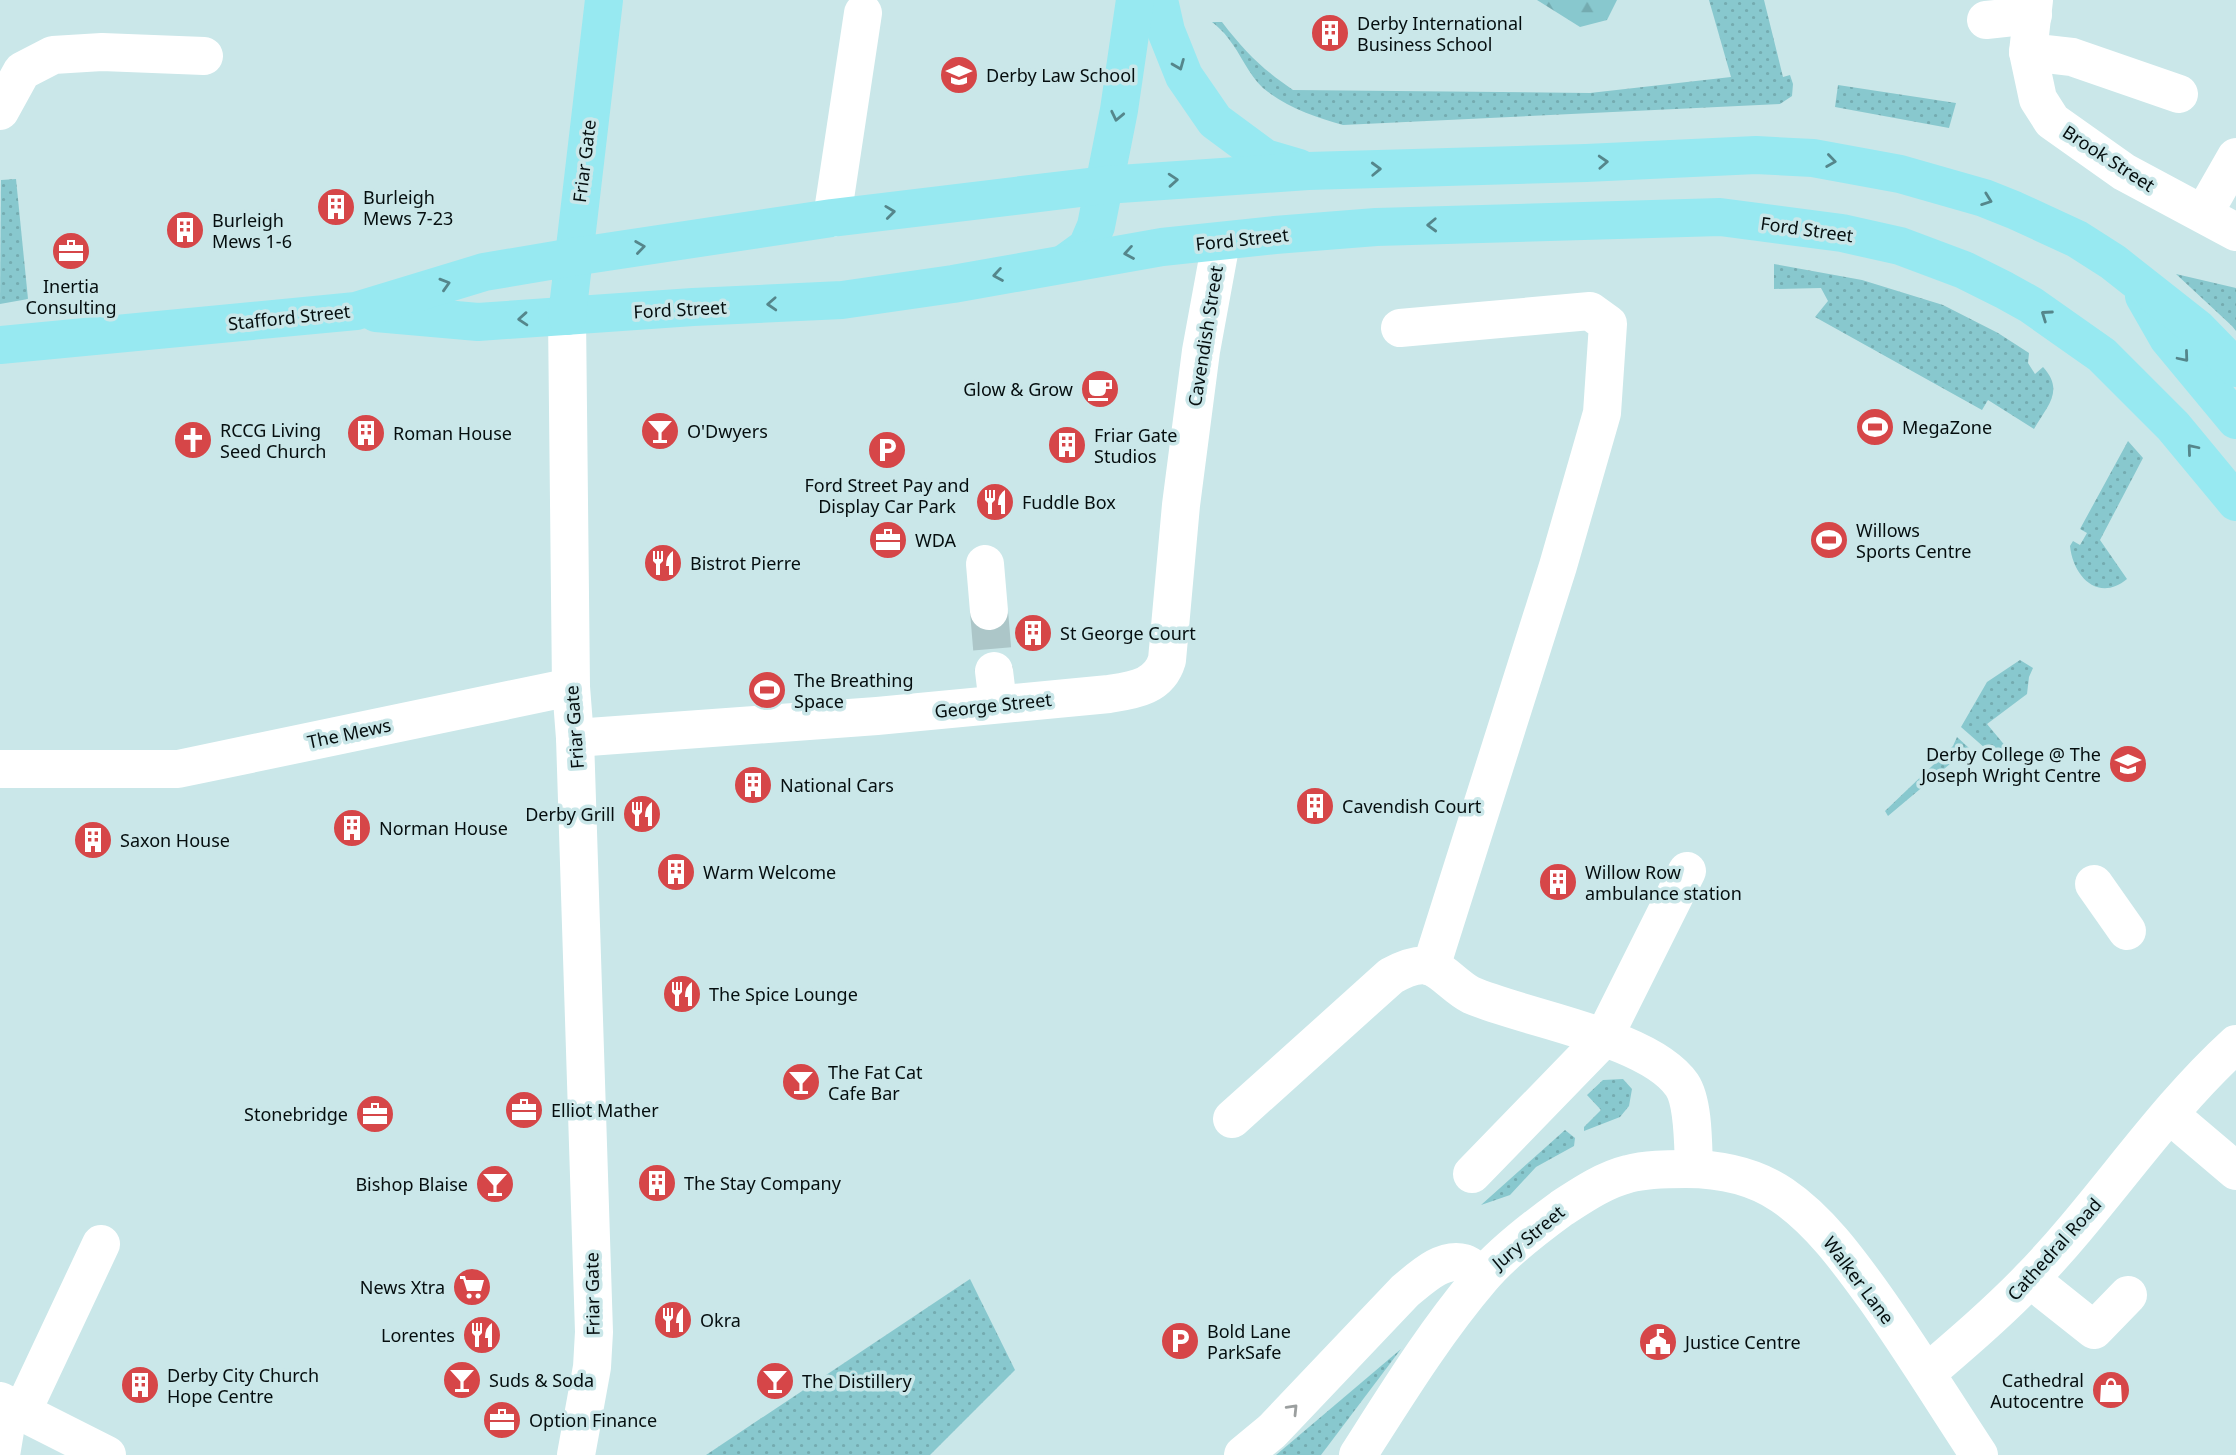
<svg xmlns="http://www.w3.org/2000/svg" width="2236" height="1455" viewBox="0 0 2236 1455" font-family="'Noto Sans',sans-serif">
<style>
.grass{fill:url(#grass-dots)}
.forest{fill:url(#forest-firs)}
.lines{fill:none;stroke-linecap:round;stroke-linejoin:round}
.minor-tunnel{stroke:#acc6c8;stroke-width:38;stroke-dasharray:38 19;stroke-linecap:butt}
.minor{stroke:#fff;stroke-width:38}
.major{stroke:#97e9f1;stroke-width:38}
.oneway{stroke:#55868b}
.oneway2{stroke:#9b9f9f}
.labels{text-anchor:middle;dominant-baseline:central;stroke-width:7;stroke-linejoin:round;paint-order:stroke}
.poi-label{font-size:18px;fill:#050e0f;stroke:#cae7e9;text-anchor:start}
.street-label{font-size:18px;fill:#050e0f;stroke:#cae7e9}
</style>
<defs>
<pattern id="grass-dots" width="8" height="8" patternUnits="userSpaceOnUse" patternTransform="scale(1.75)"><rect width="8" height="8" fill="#88c8ce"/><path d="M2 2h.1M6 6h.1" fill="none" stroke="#74abb0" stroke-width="1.8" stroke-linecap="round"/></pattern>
<pattern id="forest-firs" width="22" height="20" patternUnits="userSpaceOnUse" patternTransform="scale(1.75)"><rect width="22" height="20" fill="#88c8ce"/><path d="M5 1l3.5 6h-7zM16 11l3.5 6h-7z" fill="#74abb0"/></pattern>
</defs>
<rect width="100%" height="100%" fill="#cae7e9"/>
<!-- grass -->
<g class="grass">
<path d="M1709,0H1764L1783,77L1790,75L1793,84L1792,96L1780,104L1343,125C1315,117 1286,107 1263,88C1248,74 1241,54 1228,38C1224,32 1218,27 1212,22H1222C1245,52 1261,68 1293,90L1590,93L1731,77Z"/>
<polygon points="1838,85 1956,103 1949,128 1835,107"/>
<polygon points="16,179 28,299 0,304 1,180"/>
<path d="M1774,264L1862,280L1943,305L1998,333L2029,353L2028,363L2035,374L2043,367C2065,391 2047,406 2034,429L1988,400L1982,410L1815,317L1828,301L1821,288L1774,289Z"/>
<polygon points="2176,274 2236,288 2236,331 2232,326"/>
<path d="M2128,441L2143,458L2100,540L2127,579C2098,603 2073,576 2070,546L2073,541L2080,545L2087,533L2080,529Z"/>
<polygon points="2020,660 2033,668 2029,677 2027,694 1987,724 2012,754 2002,763 1961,727 1987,682"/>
<polygon points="1957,737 1969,748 1888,816 1885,811 1953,746"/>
<polygon points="1623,1079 1632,1089 1629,1106 1620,1117 1584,1131 1584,1127 1601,1110 1587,1095 1603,1080"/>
<polygon points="1565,1130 1575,1138 1574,1146 1536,1167 1510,1195 1481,1205"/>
<polygon points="970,1279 1015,1370 930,1455 706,1455"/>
<polygon points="1401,1349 1321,1455 1276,1455"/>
</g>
<!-- forest -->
<polygon class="forest" points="1537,0 1617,0 1607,20 1580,27"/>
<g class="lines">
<!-- minor-tunnel -->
<polyline class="minor-tunnel" points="989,611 994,671"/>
<!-- minor -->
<g class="minor">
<polyline points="2034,0 2028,52 2038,99 2052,121 2124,172 2236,232"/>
<polyline points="1986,20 2033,15"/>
<polyline points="2028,52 2072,57 2179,94"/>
<polyline points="0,111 22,71 53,55 102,52 204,56"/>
<polyline points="2204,213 2236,157"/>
<polyline points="832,218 863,13"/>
<polyline points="567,316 571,687 575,738 594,1332 592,1367 576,1455"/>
<polyline points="1400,328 1590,311 1608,324 1602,413 1558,566 1431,967"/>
<polyline points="985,564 989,611"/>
<polyline points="994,671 998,704"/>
<path d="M575,738L877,716L1109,694C1134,690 1159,687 1167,660L1181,505L1201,351L1221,242"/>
<polyline points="0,769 178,769 571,687"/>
<polyline points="2094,884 2127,931"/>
<polyline points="2170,1115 2236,1171"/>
<path d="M1232,1119L1391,976C1402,970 1419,962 1432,967C1445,973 1457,988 1471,995C1526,1019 1649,1037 1682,1085C1694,1103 1693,1147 1694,1169"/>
<polyline points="1472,1174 1603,1039 1687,871"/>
<polyline points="2030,1279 2094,1330 2128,1295"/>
<path d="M1927,1373C1962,1343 1997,1313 2029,1280C2102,1205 2159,1114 2236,1044"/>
<polyline points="0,1401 107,1455"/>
<polyline points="22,1412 101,1244"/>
<polyline points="1,1455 9,1407"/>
<path d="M1243,1455L1272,1431L1405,1291C1421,1278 1442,1257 1464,1263C1470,1265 1478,1272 1483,1275"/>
<path d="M1358,1455C1397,1394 1435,1332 1482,1277C1503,1252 1536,1227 1562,1208C1582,1195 1604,1180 1628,1174C1646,1169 1667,1169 1686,1169C1719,1169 1754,1176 1782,1195C1819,1220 1848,1260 1874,1296C1911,1348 1944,1402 1979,1455"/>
</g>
<!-- major -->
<g class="major">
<polyline points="1159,0 1166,31 1184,76 1215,121 1265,158 1299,168"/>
<polyline points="1065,263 1087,247 1096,226 1119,110 1135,0"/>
<polyline points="2144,296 2168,338 2236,420"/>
<polyline points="376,313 478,322 693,307 842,300 953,284 1162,247 1275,235 1376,227 1720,217 1842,233 1900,246 1964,270 2004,290 2031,305 2102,355 2173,426 2236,502"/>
<polyline points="567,316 604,0"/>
<polyline points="0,345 356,311 484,272 573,257 832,218 1105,185 1308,171 1586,163 1756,155 1813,158 1900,174 1984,198 2014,210 2077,239 2113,262 2198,329 2236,368"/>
</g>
</g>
<!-- one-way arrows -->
<defs><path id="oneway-chevron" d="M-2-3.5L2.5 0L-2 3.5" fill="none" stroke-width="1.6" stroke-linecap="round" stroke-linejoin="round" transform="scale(1.75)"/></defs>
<g class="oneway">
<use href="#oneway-chevron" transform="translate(1179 65) rotate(68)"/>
<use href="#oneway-chevron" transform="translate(1117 116) rotate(102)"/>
<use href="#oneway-chevron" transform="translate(1831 161) rotate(8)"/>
<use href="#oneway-chevron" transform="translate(1603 162) rotate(-3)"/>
<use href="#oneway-chevron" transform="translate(1376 169) rotate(-2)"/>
<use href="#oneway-chevron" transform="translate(1173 180) rotate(-4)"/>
<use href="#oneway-chevron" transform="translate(1987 200) rotate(20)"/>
<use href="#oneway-chevron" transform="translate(890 212) rotate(-7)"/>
<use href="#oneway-chevron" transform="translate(1432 225) rotate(178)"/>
<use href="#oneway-chevron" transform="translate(640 247) rotate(-8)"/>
<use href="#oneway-chevron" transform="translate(1129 253) rotate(170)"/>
<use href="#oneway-chevron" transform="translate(998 275) rotate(170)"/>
<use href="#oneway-chevron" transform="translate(445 284) rotate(-17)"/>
<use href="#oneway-chevron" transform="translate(772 304) rotate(177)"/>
<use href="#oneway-chevron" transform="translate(2046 315) rotate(-145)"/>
<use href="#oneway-chevron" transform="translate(523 319) rotate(176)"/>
<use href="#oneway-chevron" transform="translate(2184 357) rotate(50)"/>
<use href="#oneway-chevron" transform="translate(2192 449) rotate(-130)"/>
</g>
<use class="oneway2" href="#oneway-chevron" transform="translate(1293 1409) rotate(-46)"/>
<!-- icons -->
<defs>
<symbol id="building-disc" viewBox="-11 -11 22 22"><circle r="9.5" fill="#d64648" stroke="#cae7e9"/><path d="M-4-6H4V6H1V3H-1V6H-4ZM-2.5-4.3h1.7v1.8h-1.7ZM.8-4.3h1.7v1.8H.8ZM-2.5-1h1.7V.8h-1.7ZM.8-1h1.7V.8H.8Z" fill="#fff"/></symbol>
<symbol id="university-disc" viewBox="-11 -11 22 22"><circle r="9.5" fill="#d64648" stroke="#cae7e9"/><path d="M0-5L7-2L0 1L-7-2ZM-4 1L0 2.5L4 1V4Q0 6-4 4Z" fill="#fff"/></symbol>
<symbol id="office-disc" viewBox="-11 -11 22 22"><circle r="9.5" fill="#d64648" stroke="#cae7e9"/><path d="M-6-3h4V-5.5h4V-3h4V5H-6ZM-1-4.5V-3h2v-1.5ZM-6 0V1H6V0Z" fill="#fff"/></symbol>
<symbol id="cafe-disc" viewBox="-11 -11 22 22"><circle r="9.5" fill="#d64648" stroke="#cae7e9"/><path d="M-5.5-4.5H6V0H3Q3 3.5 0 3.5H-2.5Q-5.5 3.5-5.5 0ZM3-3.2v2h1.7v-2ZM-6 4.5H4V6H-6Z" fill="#fff"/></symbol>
<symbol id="stadium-disc" viewBox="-11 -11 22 22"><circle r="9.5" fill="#d64648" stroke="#cae7e9"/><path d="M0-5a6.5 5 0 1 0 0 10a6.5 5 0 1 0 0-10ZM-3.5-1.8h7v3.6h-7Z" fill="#fff"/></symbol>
<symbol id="bar-disc" viewBox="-11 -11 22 22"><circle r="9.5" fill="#d64648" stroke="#cae7e9"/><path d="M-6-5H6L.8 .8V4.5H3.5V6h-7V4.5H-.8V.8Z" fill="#fff"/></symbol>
<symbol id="church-disc" viewBox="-11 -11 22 22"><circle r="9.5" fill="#d64648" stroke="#cae7e9"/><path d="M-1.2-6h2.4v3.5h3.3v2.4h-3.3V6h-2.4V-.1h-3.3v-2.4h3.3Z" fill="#fff"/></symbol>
<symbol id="parking-disc" viewBox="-11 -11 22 22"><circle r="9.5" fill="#d64648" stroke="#cae7e9"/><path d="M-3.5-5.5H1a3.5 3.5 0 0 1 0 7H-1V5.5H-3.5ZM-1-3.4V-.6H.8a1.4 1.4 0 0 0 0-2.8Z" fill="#fff"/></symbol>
<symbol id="restaurant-disc" viewBox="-11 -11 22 22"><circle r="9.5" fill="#d64648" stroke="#cae7e9"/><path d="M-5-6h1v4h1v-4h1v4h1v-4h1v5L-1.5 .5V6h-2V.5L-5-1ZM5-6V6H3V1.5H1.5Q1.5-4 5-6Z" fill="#fff"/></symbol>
<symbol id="supermarket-disc" viewBox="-11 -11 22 22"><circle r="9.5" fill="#d64648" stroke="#cae7e9"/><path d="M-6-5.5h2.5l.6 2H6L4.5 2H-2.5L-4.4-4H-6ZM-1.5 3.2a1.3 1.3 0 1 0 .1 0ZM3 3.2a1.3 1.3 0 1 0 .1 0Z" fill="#fff"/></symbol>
<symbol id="civic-disc" viewBox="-11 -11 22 22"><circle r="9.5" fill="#d64648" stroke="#cae7e9"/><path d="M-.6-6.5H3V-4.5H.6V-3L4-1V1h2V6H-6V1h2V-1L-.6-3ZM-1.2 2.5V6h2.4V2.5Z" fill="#fff"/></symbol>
<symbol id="shop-disc" viewBox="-11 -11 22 22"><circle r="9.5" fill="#d64648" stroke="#cae7e9"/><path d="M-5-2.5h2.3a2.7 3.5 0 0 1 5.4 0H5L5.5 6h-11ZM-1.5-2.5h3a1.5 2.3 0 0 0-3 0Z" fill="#fff"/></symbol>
</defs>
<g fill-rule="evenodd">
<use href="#building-disc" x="1308" y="11" width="44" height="44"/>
<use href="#university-disc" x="937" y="53" width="44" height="44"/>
<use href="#building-disc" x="314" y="185" width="44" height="44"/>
<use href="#building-disc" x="163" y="208" width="44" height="44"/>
<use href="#office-disc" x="49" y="229" width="44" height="44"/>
<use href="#cafe-disc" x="1078" y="367" width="44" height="44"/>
<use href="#stadium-disc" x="1853" y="405" width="44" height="44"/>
<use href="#bar-disc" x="638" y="409" width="44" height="44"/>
<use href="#building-disc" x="344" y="411" width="44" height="44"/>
<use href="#church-disc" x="171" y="418" width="44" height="44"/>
<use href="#building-disc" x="1045" y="423" width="44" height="44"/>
<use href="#parking-disc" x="865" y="428" width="44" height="44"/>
<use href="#restaurant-disc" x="973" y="480" width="44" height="44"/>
<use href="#office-disc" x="866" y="518" width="44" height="44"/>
<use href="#stadium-disc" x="1807" y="518" width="44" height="44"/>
<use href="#restaurant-disc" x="641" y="541" width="44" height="44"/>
<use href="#building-disc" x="1011" y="611" width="44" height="44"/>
<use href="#stadium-disc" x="745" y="668" width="44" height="44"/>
<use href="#university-disc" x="2106" y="742" width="44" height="44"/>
<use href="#building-disc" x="731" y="763" width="44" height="44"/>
<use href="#building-disc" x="1293" y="784" width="44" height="44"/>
<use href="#restaurant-disc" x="620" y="792" width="44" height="44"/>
<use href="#building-disc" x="330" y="806" width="44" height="44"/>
<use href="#building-disc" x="71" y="818" width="44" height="44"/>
<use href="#building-disc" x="654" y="850" width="44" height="44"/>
<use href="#building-disc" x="1536" y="860" width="44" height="44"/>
<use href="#restaurant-disc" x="660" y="972" width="44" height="44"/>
<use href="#bar-disc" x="779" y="1060" width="44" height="44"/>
<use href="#office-disc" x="502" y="1088" width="44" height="44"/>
<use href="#office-disc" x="353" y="1092" width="44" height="44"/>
<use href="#building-disc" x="635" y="1161" width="44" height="44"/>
<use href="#bar-disc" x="473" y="1162" width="44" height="44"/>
<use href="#supermarket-disc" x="450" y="1265" width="44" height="44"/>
<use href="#restaurant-disc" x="651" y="1298" width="44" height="44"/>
<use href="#restaurant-disc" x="460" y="1313" width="44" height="44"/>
<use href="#parking-disc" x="1158" y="1319" width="44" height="44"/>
<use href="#civic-disc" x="1636" y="1320" width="44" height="44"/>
<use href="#bar-disc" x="440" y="1358" width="44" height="44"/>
<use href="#bar-disc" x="753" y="1359" width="44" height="44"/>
<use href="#building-disc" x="118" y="1363" width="44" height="44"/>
<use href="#shop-disc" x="2089" y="1368" width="44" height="44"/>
<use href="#office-disc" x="480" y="1398" width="44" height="44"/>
</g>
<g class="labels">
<!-- poi labels -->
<g class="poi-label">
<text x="1357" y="23">Derby International<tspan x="1357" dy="21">Business School</tspan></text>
<text x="986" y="75">Derby Law School</text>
<text x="363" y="197">Burleigh<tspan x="363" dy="21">Mews 7-23</tspan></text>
<text x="212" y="220">Burleigh<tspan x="212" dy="21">Mews 1-6</tspan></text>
<text x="71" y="286" text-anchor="middle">Inertia<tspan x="71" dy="21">Consulting</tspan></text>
<text x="1073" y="389" text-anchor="end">Glow &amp; Grow</text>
<text x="1902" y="427">MegaZone</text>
<text x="220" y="430">RCCG Living<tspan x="220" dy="21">Seed Church</tspan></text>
<text x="687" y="431">O'Dwyers</text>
<text x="393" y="433">Roman House</text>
<text x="1094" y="435">Friar Gate<tspan x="1094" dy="21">Studios</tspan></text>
<text x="887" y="485" text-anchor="middle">Ford Street Pay and<tspan x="887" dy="21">Display Car Park</tspan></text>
<text x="1022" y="502">Fuddle Box</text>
<text x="1856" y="530">Willows<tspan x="1856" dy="21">Sports Centre</tspan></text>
<text x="915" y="540">WDA</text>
<text x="690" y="563">Bistrot Pierre</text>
<text x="1060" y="633">St George Court</text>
<text x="794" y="680">The Breathing<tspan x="794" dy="21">Space</tspan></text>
<text x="2101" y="754" text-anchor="end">Derby College @ The<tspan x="2101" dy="21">Joseph Wright Centre</tspan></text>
<text x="780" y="785">National Cars</text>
<text x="1342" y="806">Cavendish Court</text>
<text x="615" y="814" text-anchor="end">Derby Grill</text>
<text x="379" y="828">Norman House</text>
<text x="120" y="840">Saxon House</text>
<text x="703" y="872">Warm Welcome</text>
<text x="1585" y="872">Willow Row<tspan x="1585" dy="21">ambulance station</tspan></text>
<text x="709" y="994">The Spice Lounge</text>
<text x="828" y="1072">The Fat Cat<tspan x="828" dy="21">Cafe Bar</tspan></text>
<text x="551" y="1110">Elliot Mather</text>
<text x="348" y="1114" text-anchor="end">Stonebridge</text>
<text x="684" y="1183">The Stay Company</text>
<text x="468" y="1184" text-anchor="end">Bishop Blaise</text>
<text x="445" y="1287" text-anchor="end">News Xtra</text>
<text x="700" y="1320">Okra</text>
<text x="1207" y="1331">Bold Lane<tspan x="1207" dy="21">ParkSafe</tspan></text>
<text x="455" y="1335" text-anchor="end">Lorentes</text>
<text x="1685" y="1342">Justice Centre</text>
<text x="167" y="1375">Derby City Church<tspan x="167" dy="21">Hope Centre</tspan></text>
<text x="489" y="1380">Suds &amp; Soda</text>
<text x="2084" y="1380" text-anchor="end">Cathedral<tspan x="2084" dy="21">Autocentre</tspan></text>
<text x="802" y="1381">The Distillery</text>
<text x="529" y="1420">Option Finance</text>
</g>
<!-- street labels -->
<g class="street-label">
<text transform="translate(2109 158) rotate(33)">Brook Street</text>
<text transform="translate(584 161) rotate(-83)">Friar Gate</text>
<text transform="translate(1807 229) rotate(8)">Ford Street</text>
<text transform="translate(1242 239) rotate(-6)">Ford Street</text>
<text transform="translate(680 309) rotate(-3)">Ford Street</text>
<text transform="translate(289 317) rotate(-6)">Stafford Street</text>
<text transform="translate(1205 336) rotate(-81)">Cavendish Street</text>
<text transform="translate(993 705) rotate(-6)">George Street</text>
<text transform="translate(574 727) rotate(-94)">Friar Gate</text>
<text transform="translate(349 733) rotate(-12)">The Mews</text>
<text transform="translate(1528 1237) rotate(-40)">Jury Street</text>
<text transform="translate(2054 1249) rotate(-48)">Cathedral Road</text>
<text transform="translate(1859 1280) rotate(53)">Walker Lane</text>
<text transform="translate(592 1294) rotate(-91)">Friar Gate</text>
</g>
</g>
</svg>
